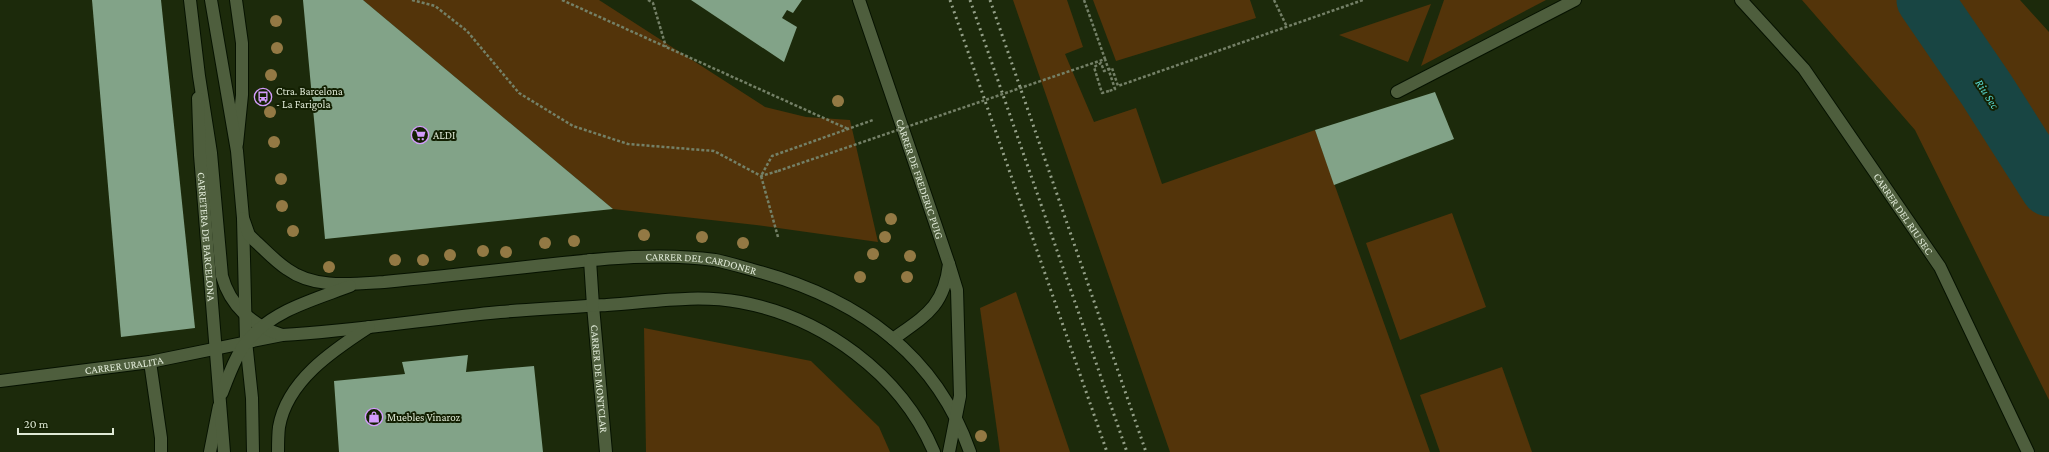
<svg xmlns="http://www.w3.org/2000/svg" width="2049" height="452" viewBox="0 0 2049 452" font-family="'Crimson Pro',serif">
<style>
.green{fill:#53340a}
.lines{fill:none;stroke-linecap:round;stroke-linejoin:round}
.river{stroke:#184543;stroke-width:57}
.building{fill:#82a388}
.street-casing{stroke:#061200;stroke-width:14}
.secondary-casing{stroke:#061200;stroke-width:14}
.path{stroke:#748067;stroke-width:2.5;stroke-dasharray:3 2;stroke-linecap:butt}
.street{stroke:#4e5e3d;stroke-width:12}
.secondary{stroke:#4e5e3d;stroke-width:12}
.rail{stroke:#94a088;stroke-width:3;stroke-dasharray:2 4;stroke-linecap:butt}
.path-bridge{stroke:#748067;stroke-width:2.5;stroke-dasharray:3 2;stroke-linecap:butt}
.tree{fill:#937944}
.labels{text-anchor:middle;dominant-baseline:central;stroke-width:4;stroke-linejoin:round;paint-order:stroke}
.poi-label{font-size:11px;fill:#dfe9d6;stroke:#132002;text-anchor:start}
.street-label{font-size:11px;fill:#dfe9d6;stroke:#132002}
.water-label{font-size:12px;font-style:italic;fill:#58d7d0;stroke:#132002}
</style>
<rect width="100%" height="100%" fill="#1c2a0b"/>
<!-- green -->
<g class="green">
<polygon points="363,0 599,0 765,107 806,117 850,120 878,242 756,225 613,209"/>
<polygon points="1013,0 1067,0 1083,47 1065,54 1094,122 1136,108 1162,184 1315,130 1430,452 1170,452"/>
<polygon points="1093,0 1250,0 1256,18 1116,61"/>
<polygon points="1444,0 1546,0 1421,66"/>
<polygon points="1802,0 2020,0 2049,32 2049,400 1915,130"/>
<polygon points="1431,4 1408,62 1339,35"/>
<polygon points="1452,213 1486,307 1400,340 1366,243"/>
<polygon points="1016,292 1070,452 1000,452 980,308"/>
<polygon points="644,328 811,361 879,427 890,452 646,452"/>
<polygon points="1502,367 1532,452 1440,452 1420,395"/>
</g>
<g class="lines">
<!-- river -->
<polyline class="river" points="1925,0 1986,89 2049,188"/>
</g>
<!-- building -->
<g class="building">
<polygon points="92,0 161,0 195,328 121,337"/>
<polygon points="303,0 363,0 613,209 325,239"/>
<polygon points="691,0 802,0 793,13 787,10 782,18 797,27 784,62"/>
<polygon points="1435,92 1454,139 1334,185 1315,130"/>
<polygon points="468,355 466,372 534,366 543,452 339,452 334,381 405,374 402,362"/>
</g>
<g class="lines">
<defs>
<g id="street">
<polyline points="236,0 242,43 242,95 237,144"/>
<path id="s1" d="M859,0L949,264C944,307 925,316 893,339"/>
<path id="s2" d="M1741,0L1804,69L1940,267L2028,452"/>
<polyline points="1397,92 1575,0"/>
<path id="s3" d="M593,306L606,452"/>
<polyline points="150,362 161,438 161,452"/>
<path id="s4" d="M0,381L150,362L282,335"/>
<polyline points="210,452 219,406"/>
</g>
<g id="secondary">
<path d="M190,0L199,76L211,153L222,276C230,306 253,326 282,335C355,331 427,319 500,312C536,309 572,307 607,305C652,302 696,294 740,302C822,317 901,374 934,452"/>
<polyline points="211,0 237,151 243,218 246,341 252,398 253,452"/>
<path id="s5" d="M198,98L200,155L224,452"/>
<path id="s6" d="M243,218L249,235L254,240C265,250 275,261 287,269C314,289 352,284 384,282C437,277 491,271 544,265C600,259 659,252 715,260C730,263 745,268 760,272C857,299 936,354 970,452"/>
<polyline points="590,260 593,306"/>
<path d="M222,393C228,377 237,352 248,340C274,310 313,300 350,286"/>
<path d="M278,452C278,444 278,435 279,427C287,381 332,351 369,327"/>
<polyline points="949,452 960,396 957,290 949,264"/>
</g>
</defs>
<!-- street casing -->
<use href="#street" class="street-casing"/>
<!-- secondary casing -->
<use href="#secondary" class="secondary-casing"/>
<!-- path -->
<g class="path">
<polyline points="412,0 435,6 467,31 519,93 573,126 628,144 714,151 761,176 778,171"/>
<polyline points="562,0 848,129"/>
<polyline points="648,0 653,3 666,47"/>
<polyline points="1084,0 1105,59"/>
<polyline points="1274,0 1287,27"/>
<polyline points="1109,91 1102,93 1094,67 1101,63 1104,71 1112,68 1118,86 1363,0"/>
<polyline points="778,237 761,176 772,156 873,120"/>
</g>
<!-- street -->
<use href="#street" class="street"/>
<!-- secondary -->
<use href="#secondary" class="secondary"/>
<!-- rail -->
<g class="rail">
<polyline points="950,0 1107,452"/>
<polyline points="970,0 1127,452"/>
<polyline points="990,0 1146,452"/>
</g>
<!-- path-bridge -->
<polyline class="path-bridge" points="778,171 1105,59 1115,89 1109,91"/>
</g>
<!-- trees -->
<g class="tree">
<circle cx="276" cy="21" r="6"/>
<circle cx="277" cy="48" r="6"/>
<circle cx="271" cy="75" r="6"/>
<circle cx="838" cy="101" r="6"/>
<circle cx="270" cy="112" r="6"/>
<circle cx="274" cy="142" r="6"/>
<circle cx="281" cy="179" r="6"/>
<circle cx="282" cy="206" r="6"/>
<circle cx="891" cy="219" r="6"/>
<circle cx="293" cy="231" r="6"/>
<circle cx="644" cy="235" r="6"/>
<circle cx="702" cy="237" r="6"/>
<circle cx="885" cy="237" r="6"/>
<circle cx="574" cy="241" r="6"/>
<circle cx="545" cy="243" r="6"/>
<circle cx="743" cy="243" r="6"/>
<circle cx="483" cy="251" r="6"/>
<circle cx="506" cy="252" r="6"/>
<circle cx="873" cy="254" r="6"/>
<circle cx="450" cy="255" r="6"/>
<circle cx="910" cy="256" r="6"/>
<circle cx="395" cy="260" r="6"/>
<circle cx="423" cy="260" r="6"/>
<circle cx="329" cy="267" r="6"/>
<circle cx="860" cy="277" r="6"/>
<circle cx="907" cy="277" r="6"/>
<circle cx="981" cy="436" r="6"/>
</g>
<!-- icons -->
<defs>
<symbol id="bus-ring" viewBox="-11 -11 22 22"><circle r="9.5" fill="#132002" stroke="#d39cfc" stroke-width="1.5"/><path d="M-5-6H5V4H4V6H2V4H-2V6H-4V4H-5ZM-3.5-4V0h7V-4ZM-3.5 1.2v1.5H-2V1.2ZM2 1.2v1.5H3.5V1.2Z" fill="#d39cfc"/></symbol>
<symbol id="supermarket-ring" viewBox="-11 -11 22 22"><circle r="9.5" fill="#132002" stroke="#d39cfc" stroke-width="1.5"/><path d="M-6-5.5h2.5l.6 2H6L4.5 2H-2.5L-4.4-4H-6ZM-1.5 3.2a1.3 1.3 0 1 0 .1 0ZM3 3.2a1.3 1.3 0 1 0 .1 0Z" fill="#d39cfc"/></symbol>
<symbol id="shop-ring" viewBox="-11 -11 22 22"><circle r="9.5" fill="#132002" stroke="#d39cfc" stroke-width="1.5"/><path d="M-5-2.5h2.3a2.7 3.5 0 0 1 5.4 0H5L5.5 6h-11ZM-1.5-2.5h3a1.5 2.3 0 0 0-3 0Z" fill="#d39cfc"/></symbol>
</defs>
<g fill-rule="evenodd">
<use href="#bus-ring" x="253" y="87" width="20" height="20"/>
<use href="#supermarket-ring" x="410" y="125" width="20" height="20"/>
<use href="#shop-ring" x="364" y="407" width="20" height="20"/>
</g>
<g class="labels">
<!-- poi labels -->
<g class="poi-label">
<text x="276" y="91">Ctra. Barcelona<tspan x="276" dy="13">- La Farigola</tspan></text>
<text x="433" y="135">ALDI</text>
<text x="387" y="417">Muebles Vinaroz</text>
</g>
<!-- street labels -->
<g class="street-label">
<text stroke="none"><textPath href="#s1" startOffset="189">CARRER DE FREDERIC PUIG</textPath></text>
<text stroke="none"><textPath href="#s2" startOffset="269">CARRER DEL RIU SEC</textPath></text>
<text stroke="none"><textPath href="#s5" startOffset="139">CARRETERA DE BARCELONA</textPath></text>
<text stroke="none"><textPath href="#s6" startOffset="488">CARRER DEL CARDONER</textPath></text>
<text stroke="none"><textPath href="#s4" startOffset="125">CARRER URALITA</textPath></text>
<text stroke="none"><textPath href="#s3" startOffset="73">CARRER DE MONTCLAR</textPath></text>
</g>
<!-- water labels -->
<g class="water-label">
<text transform="translate(1987 94) rotate(57)">Riu Sec</text>
</g>
</g>
<!-- scale -->
<path d="M18 428v6h95v-6" fill="none" stroke="#dfe9d6" stroke-width="2"/>
<text x="24" y="428" font-size="12" fill="#dfe9d6" stroke="#132002" stroke-width="3" paint-order="stroke">20 m</text>
</svg>
